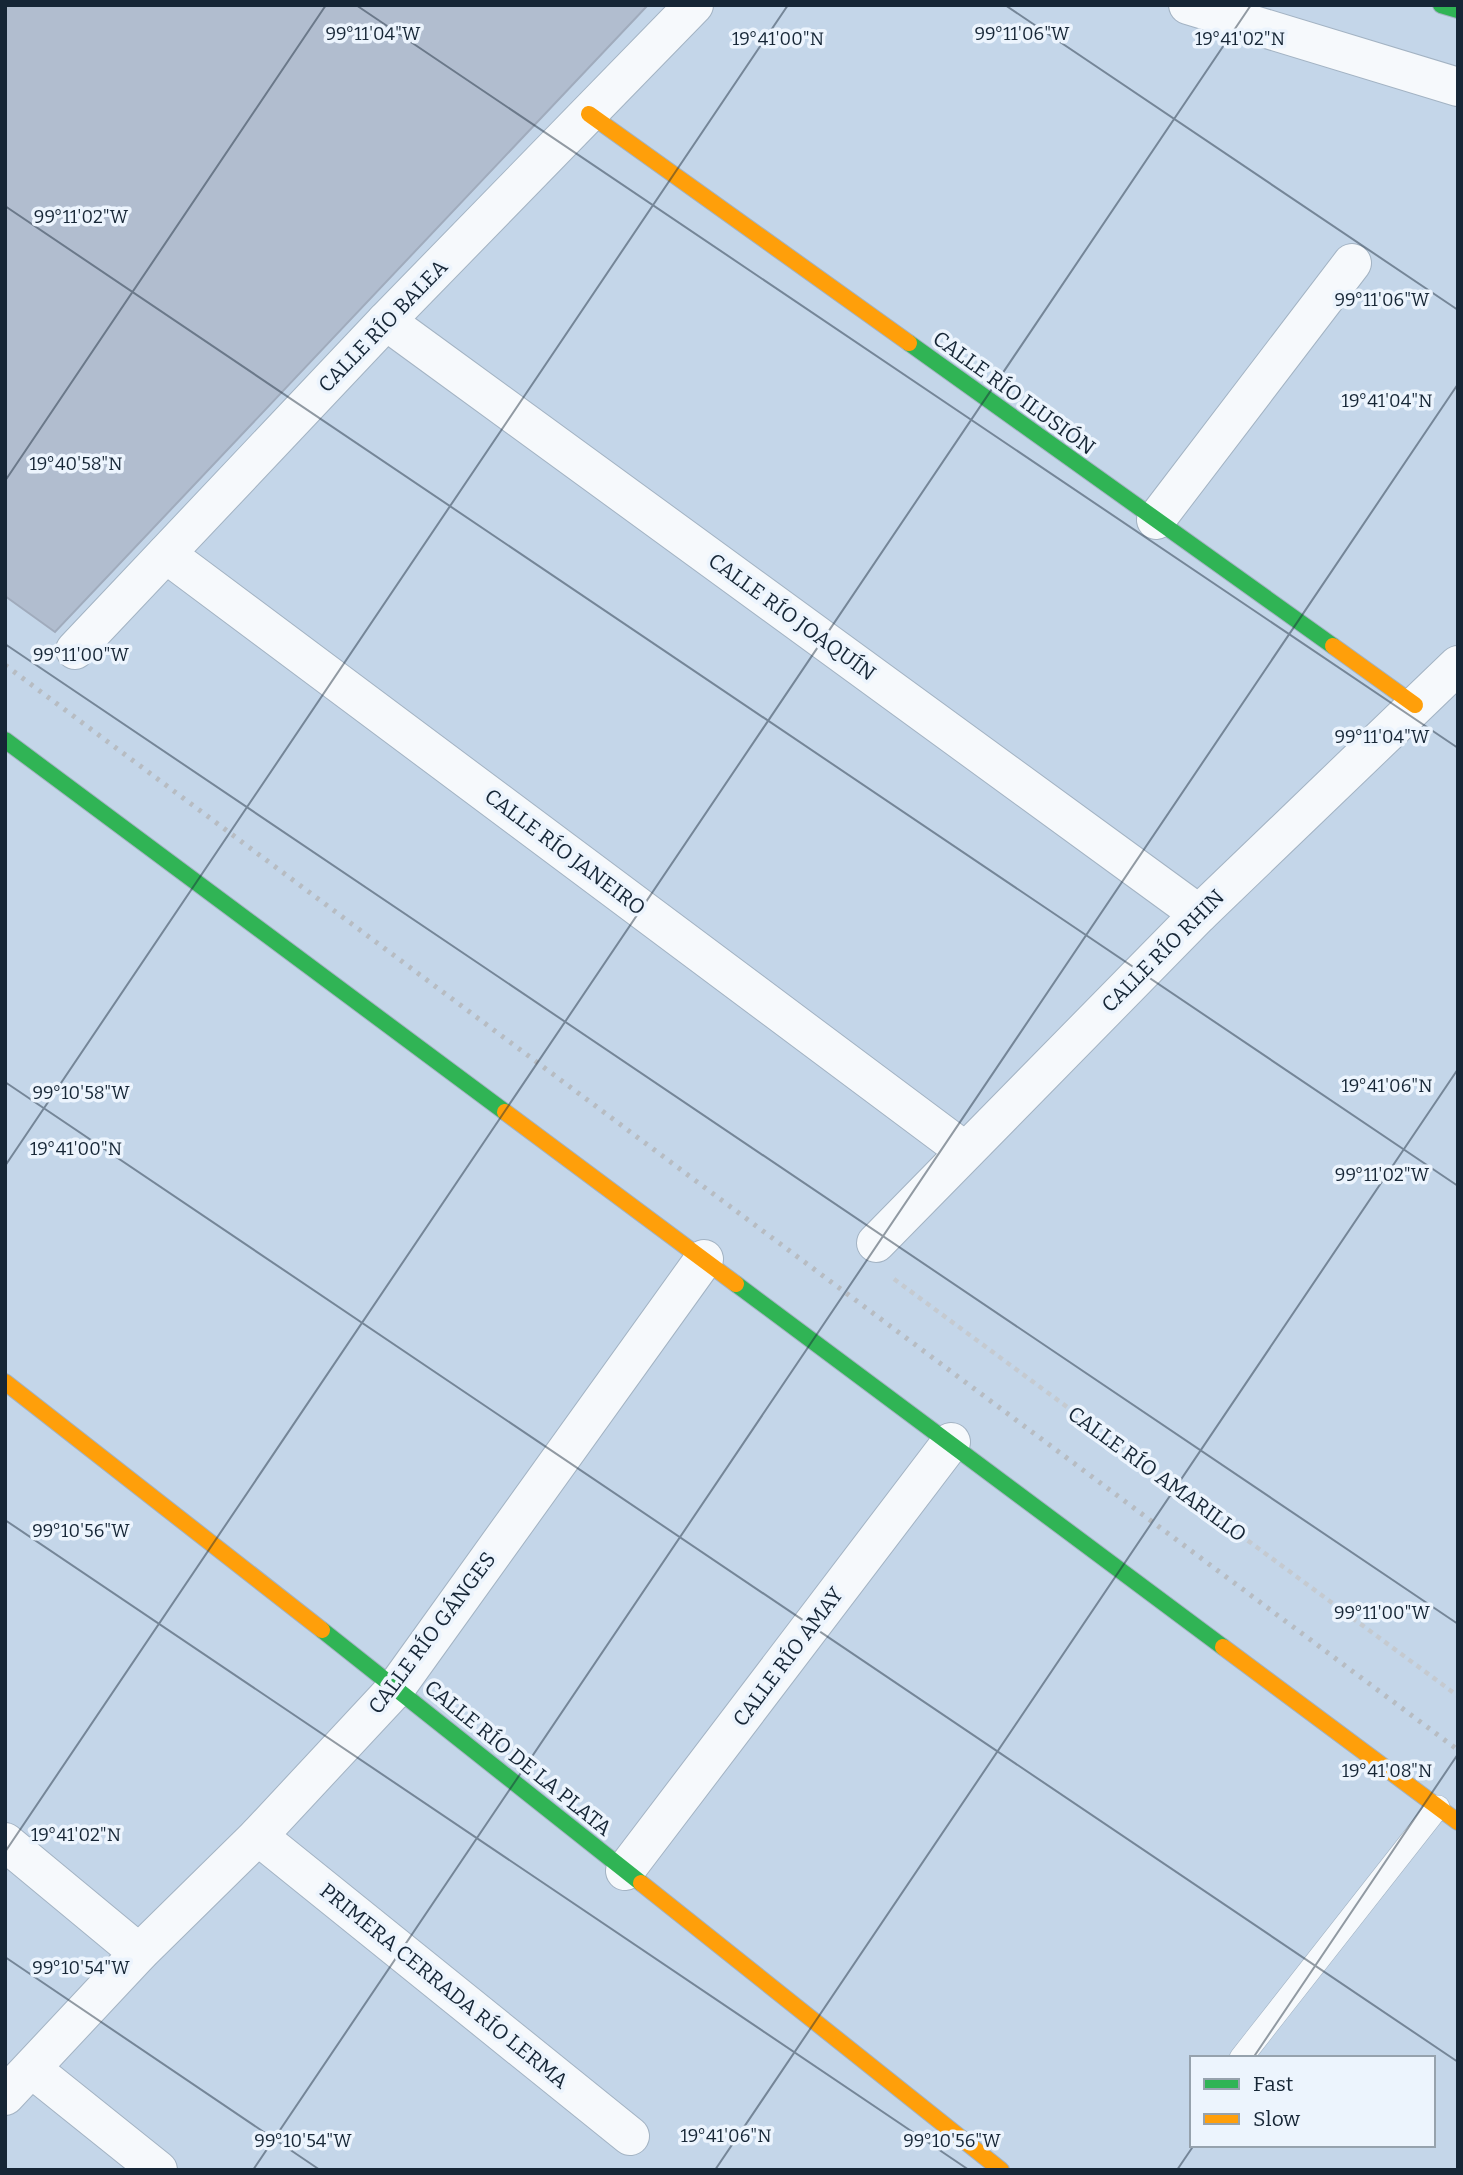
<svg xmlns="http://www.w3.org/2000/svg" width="1463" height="2175" viewBox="0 0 1463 2175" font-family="Bitter,serif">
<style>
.building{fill:#b1bdcf;stroke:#a0abbc;stroke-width:2}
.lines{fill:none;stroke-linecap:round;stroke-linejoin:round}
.lane-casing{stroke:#a3b3c3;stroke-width:24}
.street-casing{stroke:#a3b3c3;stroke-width:40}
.fast-casing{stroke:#a3b3c3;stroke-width:18}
.slow-casing{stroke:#a3b3c3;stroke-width:18}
.path{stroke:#c5cad0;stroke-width:4.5;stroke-dasharray:5 5;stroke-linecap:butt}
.lane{stroke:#f6f9fc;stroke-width:23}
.street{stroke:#f6f9fc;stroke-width:38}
.fast{stroke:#30b455;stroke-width:16}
.slow{stroke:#ff9f0a;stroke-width:16}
.rail{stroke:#b7bcc2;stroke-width:5;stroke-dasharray:3.5 7;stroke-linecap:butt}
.ticks{fill:none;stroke:#162636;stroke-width:2;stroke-opacity:0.45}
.labels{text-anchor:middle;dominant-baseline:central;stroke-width:7;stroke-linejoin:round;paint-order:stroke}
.street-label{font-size:21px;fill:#162636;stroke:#ecf4fd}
.ticks-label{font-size:18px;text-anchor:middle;fill:#162636;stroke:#ecf4fd;stroke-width:7;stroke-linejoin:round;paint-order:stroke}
</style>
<rect width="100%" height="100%" fill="#c4d6e9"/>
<!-- building -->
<polygon class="building" points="5,5 648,5 55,632 5,596"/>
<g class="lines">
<defs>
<polyline id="lane" points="1241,2058 1438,1807"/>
<g id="street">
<polyline points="1188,5 1458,87"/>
<polyline points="386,321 1199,914"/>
<polyline points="1156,520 1352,263"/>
<polyline points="166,554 965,1151"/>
<polyline points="75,650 386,321 694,5"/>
<polyline points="876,1243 1199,914 1458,665"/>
<polyline points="258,1836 630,2136"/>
<polyline points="5,1842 139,1953"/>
<polyline points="625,1871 951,1442"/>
<polyline points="32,2069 158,2170"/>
<polyline points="5,2096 139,1953 258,1836 396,1688 704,1259"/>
</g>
<g id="fast">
<polyline points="1441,5 1458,10"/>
<polyline points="909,343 1333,646"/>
<polyline points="5,740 505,1112"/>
<polyline points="736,1284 1223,1647"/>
<polyline points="322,1630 641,1883"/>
</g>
<g id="slow">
<polyline points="589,114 909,343"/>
<polyline points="1333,646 1415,705"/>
<polyline points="505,1112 736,1284"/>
<polyline points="5,1382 322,1630"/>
<polyline points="1223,1647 1458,1822"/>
<polyline points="641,1883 1001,2170"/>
</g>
</defs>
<!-- lane casing -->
<use href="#lane" class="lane-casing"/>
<!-- street casing -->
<use href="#street" class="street-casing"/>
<!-- fast casing -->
<use href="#fast" class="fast-casing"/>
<!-- slow casing -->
<use href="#slow" class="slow-casing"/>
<!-- path -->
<polyline class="path" points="894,1279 1458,1696"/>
<!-- lane -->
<use href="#lane" class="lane"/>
<!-- street -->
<use href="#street" class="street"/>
<!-- fast -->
<use href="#fast" class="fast"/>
<!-- slow -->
<use href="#slow" class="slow"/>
<!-- rail -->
<polyline class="rail" points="5,665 1458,1750"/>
</g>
<!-- ticks -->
<path class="ticks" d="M356,5L1458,748M1005,5L1458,310M5,206L1458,1186M5,481L326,5M5,644L1458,1624M5,1082L1458,2062M5,1166L788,5M5,1520L969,2170M5,1852L1251,5M5,1957L320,2170M1253,2058L1458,1754M253,2170L1458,384M715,2170L1458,1069M1177,2170L1194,2145"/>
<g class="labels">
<!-- street labels -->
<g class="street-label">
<text transform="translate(383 326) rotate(-46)">CALLE RÍO BALEA</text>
<text transform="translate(1014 393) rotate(36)">CALLE RÍO ILUSIÓN</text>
<text transform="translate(792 617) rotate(36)">CALLE RÍO JOAQUÍN</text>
<text transform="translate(565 852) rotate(37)">CALLE RÍO JANEIRO</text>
<text transform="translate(1163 951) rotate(-45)">CALLE RÍO RHIN</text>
<text transform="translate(1157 1474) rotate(36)">CALLE RÍO AMARILLO</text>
<text transform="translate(432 1633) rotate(-53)">CALLE RÍO GÁNGES</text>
<text transform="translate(788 1657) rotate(-53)">CALLE RÍO AMAY</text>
<text transform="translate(518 1758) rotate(39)">CALLE RÍO DE LA PLATA</text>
<text transform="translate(444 1986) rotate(39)">PRIMERA CERRADA RÍO LERMA</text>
</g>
</g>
<g class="ticks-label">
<text x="373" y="40">99°11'04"W</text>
<text x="1022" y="40">99°11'06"W</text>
<text x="778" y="45">19°41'00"N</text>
<text x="1240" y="45">19°41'02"N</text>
<text x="81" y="223">99°11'02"W</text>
<text x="1382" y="306">99°11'06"W</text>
<text x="1387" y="407">19°41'04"N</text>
<text x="76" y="470">19°40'58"N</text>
<text x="81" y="661">99°11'00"W</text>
<text x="1382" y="743">99°11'04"W</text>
<text x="1387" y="1092">19°41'06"N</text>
<text x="81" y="1099">99°10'58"W</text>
<text x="76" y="1155">19°41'00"N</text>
<text x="1382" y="1181">99°11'02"W</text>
<text x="81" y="1537">99°10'56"W</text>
<text x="1382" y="1619">99°11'00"W</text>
<text x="1387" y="1777">19°41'08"N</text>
<text x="76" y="1841">19°41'02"N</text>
<text x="81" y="1974">99°10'54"W</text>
<text x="726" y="2142">19°41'06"N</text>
<text x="303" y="2147">99°10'54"W</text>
<text x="952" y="2147">99°10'56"W</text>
</g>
<!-- border -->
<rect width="1463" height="2175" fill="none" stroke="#162636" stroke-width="14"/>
<!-- legend -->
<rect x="1190" y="2056" width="245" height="91" fill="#ecf4fd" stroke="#96a2ad" stroke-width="2"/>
<rect x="1204" y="2079" width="35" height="10" fill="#30b455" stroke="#96a2ad" stroke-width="2"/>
<text x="1253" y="2091" font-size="21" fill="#162636">Fast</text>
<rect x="1204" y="2114" width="35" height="10" fill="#ff9f0a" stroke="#96a2ad" stroke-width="2"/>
<text x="1253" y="2126" font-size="21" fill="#162636">Slow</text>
</svg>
